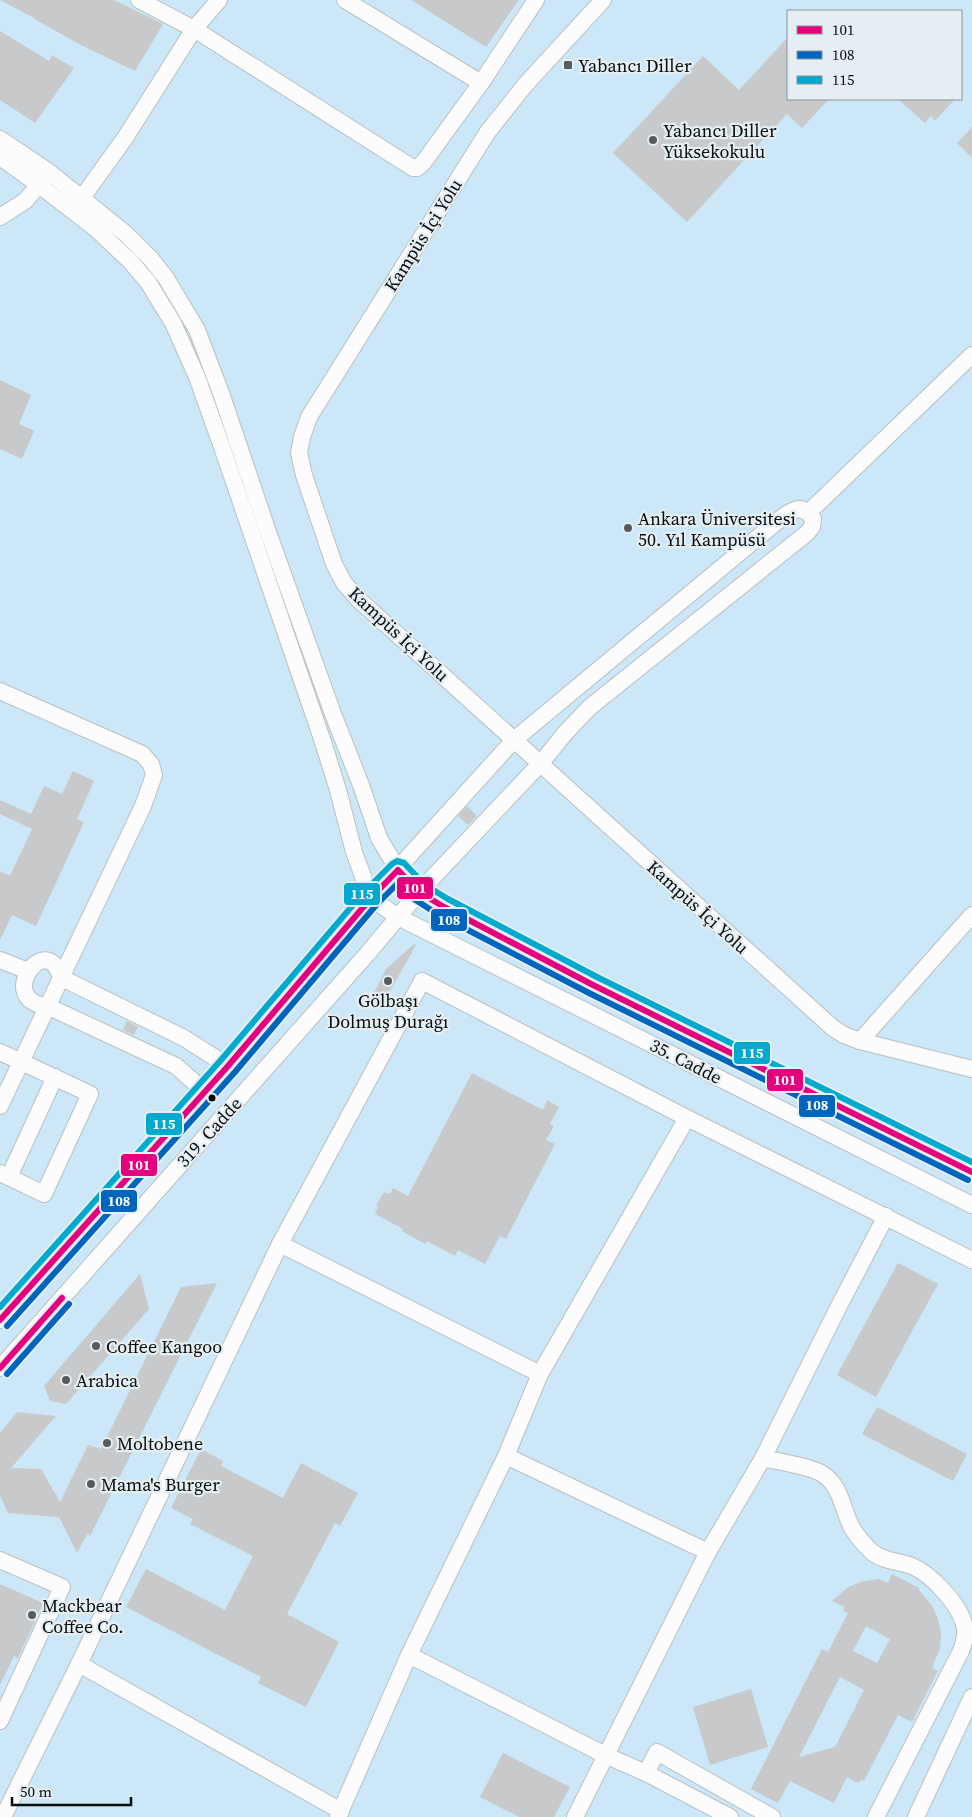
<svg xmlns="http://www.w3.org/2000/svg" width="972" height="1817" viewBox="0 0 972 1817" font-family="'Source Serif 4',serif">
<style>
.green{fill:#cbe7f8;fill-rule:evenodd}
.building{fill:#c8c9ca;fill-rule:evenodd}
.lines{fill:none;stroke-linecap:round;stroke-linejoin:round}
.minor-casing{stroke:#bbbfc1;stroke-width:18}
.minor{stroke:#fcfcfd;stroke-width:16}
.bus-1-casing{stroke:#e5eef3;stroke-width:10}
.bus-2-casing{stroke:#e5eef3;stroke-width:10}
.bus-3-casing{stroke:#e5eef3;stroke-width:10}
.bus-1{stroke:#e5007d;stroke-width:6}
.bus-2{stroke:#0065bd;stroke-width:6}
.bus-3{stroke:#00a9ce;stroke-width:6}
.poi-dot{fill:#575b5c;stroke:#e5eef3;stroke-width:2}
.bus-dot{fill:#090c0d;stroke:#e5eef3;stroke-width:2}
.labels{text-anchor:middle;dominant-baseline:central;stroke-width:4.5;stroke-linejoin:round;paint-order:stroke}
.poi-label{font-size:18px;fill:#090c0d;stroke:#e5eef3;text-anchor:start}
.street-label{font-size:18px;fill:#090c0d;stroke:#e5eef3}
.line-badge{stroke:#e5eef3;stroke-width:2}
.badge-label{font-size:14px;text-anchor:middle;font-weight:bold;fill:#fff}
</style>
<rect width="100%" height="100%" fill="#e8edf0"/>
<!-- green -->
<path class="green" d="M0,0H972V1817H0ZM788,11H961V99H788Z"/>
<!-- building -->
<g class="building">
<polygon points="0,0 114,0 163,24 135,71 81,45 36,20 36,19"/>
<polygon points="411,0 519,0 486,47"/>
<polygon points="0,31 49,61 52,55 74,68 35,123 0,100"/>
<polygon points="788,37 788,99 829,99 802,128 787,114 687,222 613,153 703,56 739,90"/>
<polygon points="898,99 955,99 935,121 931,116 925,123"/>
<polygon points="972,127 972,158 957,143"/>
<polygon points="0,380 31,395 19,424 34,431 22,459 0,449"/>
<polygon points="73,771 94,781 77,819 84,822 36,926 12,915 0,940 0,871 10,876 32,829 0,814 0,800 31,814 44,786 62,794"/>
<polygon points="467,806 477,816 468,825 458,816"/>
<polygon points="414,944 416,945 385,1000 374,993 386,969"/>
<polygon points="127,1021 138,1027 134,1035 123,1030"/>
<polygon points="472,1073 543,1110 547,1100 559,1107 550,1124 554,1126 546,1140 555,1144 506,1239 500,1236 485,1264 458,1250 455,1256 427,1241 425,1244 402,1231 403,1229 375,1214 378,1207 376,1206 384,1192 390,1194 393,1188 408,1196"/>
<polygon points="898,1263 938,1284 876,1397 837,1375"/>
<polygon points="140,1274 149,1309 66,1404 50,1401 44,1386"/>
<polygon points="217,1283 90,1536 88,1533 77,1553 59,1517 8,1513 0,1495 0,1433 17,1412 56,1416 11,1468 41,1469 60,1502 88,1445 101,1449 181,1287"/>
<polygon points="877,1407 967,1454 953,1481 862,1434"/>
<polygon points="201,1449 223,1461 221,1466 283,1498 301,1463 358,1493 340,1526 335,1523 287,1614 339,1642 306,1707 258,1683 261,1677 126,1607 146,1569 225,1610 253,1556 190,1524 193,1519 171,1508"/>
<path d="M892,1574L919,1588V1590L932,1606L938,1619L941,1633L940,1648L932,1668L938,1671L912,1722L898,1715L864,1781L861,1780L858,1783L847,1777L834,1803L790,1781L778,1803L751,1789L822,1649L828,1652L848,1613L843,1611L845,1607L832,1601L847,1588L860,1582L879,1579L888,1583ZM866,1626L890,1639L877,1663L853,1651ZM840,1677L864,1690L835,1747L799,1757Z"/>
<polygon points="0,1584 43,1603 18,1658 14,1656 0,1685"/>
<polygon points="751,1689 768,1747 710,1765 693,1707"/>
<polygon points="503,1753 570,1787 554,1817 519,1817 480,1797"/>
</g>
<g class="lines">
<defs>
<g id="minor">
<polyline points="139,0 194,29 413,168 417,168 423,163 481,83 536,0"/>
<polyline points="345,0 481,83"/>
<polyline points="603,0 525,85 487,133 309,417 302,437 299,453 304,475 334,564 344,583 358,599 833,1028 844,1035 860,1041 972,1069"/>
<polyline points="0,139 49,172 126,234 151,259 166,278 197,330 221,393 268,532 333,714 361,785 379,838 398,870 419,892 444,907 593,985 972,1172"/>
<polyline points="0,157 39,185 96,229 130,261 148,282 173,323 197,377 222,447 322,739 338,790 354,852 371,898 398,917 972,1205"/>
<polyline points="76,206 125,138 194,29 219,0"/>
<polyline points="0,217 25,201 45,178"/>
<polyline points="809,512 972,355"/>
<polyline points="0,691 142,754 151,764 154,775 143,806 0,1106"/>
<polyline points="0,960 28,971"/>
<polyline points="860,1041 972,915"/>
<polyline points="0,1052 90,1094 44,1194 0,1173"/>
<path d="M204,1091L176,1066L47,1006C5,1002 30,954 49,961C57,964 57,970 61,976C63,979 67,981 70,982L184,1038L228,1066"/>
<polyline points="9,1177 55,1077"/>
<polyline points="280,1244 540,1374"/>
<path d="M0,1320L228,1066L371,898L514,740L780,519C793,509 803,503 813,519L812,527L807,533L590,707L566,732L540,764L419,892L368,953L0,1368"/>
<polyline points="506,1456 708,1552"/>
<path d="M763,1458C780,1462 804,1465 819,1472C840,1482 842,1507 851,1526C855,1534 863,1543 870,1550C880,1561 899,1561 912,1566C931,1574 959,1604 964,1624C967,1634 964,1642 961,1651L876,1817"/>
<polyline points="0,1560 62,1587 0,1721"/>
<polyline points="409,1655 605,1755 646,1773 730,1817"/>
<polyline points="79,1664 341,1811"/>
<polyline points="646,1773 657,1752 772,1817"/>
<polyline points="3,1817 79,1664 280,1244 422,981 687,1118 972,1260"/>
<polyline points="338,1817 409,1655 506,1456 540,1374 687,1118"/>
<polyline points="575,1817 708,1552 763,1458 840,1304 886,1216"/>
<polyline points="916,1817 972,1697"/>
</g>
</defs>
<!-- minor casing -->
<use href="#minor" class="minor-casing"/>
<!-- minor -->
<use href="#minor" class="minor"/>
<defs>
<g id="bus-1">
<polyline points="0,1320 228,1066 371,898 398,870 419,892 444,907 593,985 972,1172"/>
<polyline points="0,1368 62,1298"/>
</g>
<g id="bus-2">
<polyline points="7,1326 235,1072 377,904 398,883 414,899 439,915 589,993 968,1180"/>
<polyline points="7,1374 69,1304"/>
</g>
<polyline id="bus-3" points="0,1307 221,1060 364,892 392,864 397,861 404,863 425,885 448,899 597,977 972,1162"/>
</defs>
<!-- bus-1 casing -->
<use href="#bus-1" class="bus-1-casing"/>
<!-- bus-2 casing -->
<use href="#bus-2" class="bus-2-casing"/>
<!-- bus-3 casing -->
<use href="#bus-3" class="bus-3-casing"/>
<!-- bus-1 -->
<use href="#bus-1" class="bus-1"/>
<!-- bus-2 -->
<use href="#bus-2" class="bus-2"/>
<!-- bus-3 -->
<use href="#bus-3" class="bus-3"/>
</g>
<!-- markers -->
<g class="poi-dot">
<rect x="563" y="60" width="10" height="10" rx="2.5"/>
<circle cx="653" cy="140" r="5"/>
<circle cx="628" cy="528" r="5"/>
<circle cx="388" cy="981" r="5"/>
<circle cx="96" cy="1346" r="5"/>
<circle cx="66" cy="1380" r="5"/>
<circle cx="107" cy="1443" r="5"/>
<circle cx="91" cy="1484" r="5"/>
<circle cx="32" cy="1615" r="5"/>
</g>
<circle class="bus-dot" cx="212" cy="1098" r="4.5"/>
<g class="labels">
<!-- poi labels -->
<g class="poi-label">
<text x="578" y="65">Yabancı Diller</text>
<text x="663" y="130">Yabancı Diller<tspan x="663" dy="21">Yüksekokulu</tspan></text>
<text x="638" y="518">Ankara Üniversitesi<tspan x="638" dy="21">50. Yıl Kampüsü</tspan></text>
<text x="388" y="1000" text-anchor="middle">Gölbaşı<tspan x="388" dy="21">Dolmuş Durağı</tspan></text>
<text x="106" y="1346">Coffee Kangoo</text>
<text x="76" y="1380">Arabica</text>
<text x="117" y="1443">Moltobene</text>
<text x="101" y="1484">Mama's Burger</text>
<text x="42" y="1605">Mackbear<tspan x="42" dy="21">Coffee Co.</tspan></text>
</g>
<!-- street labels -->
<g class="street-label">
<text transform="translate(423 235) rotate(-58)">Kampüs İçi Yolu</text>
<text transform="translate(399 634) rotate(43)">Kampüs İçi Yolu</text>
<text transform="translate(698 907) rotate(42)">Kampüs İçi Yolu</text>
<text transform="translate(686 1061) rotate(27)">35. Cadde</text>
<text transform="translate(209 1132) rotate(-48)">319. Cadde</text>
</g>
</g>
<g class="line-badge">
<rect x="396" y="876" width="38" height="24" rx="5" fill="#e5007d"/>
<rect x="343" y="882" width="38" height="24" rx="5" fill="#00a9ce"/>
<rect x="430" y="908" width="38" height="24" rx="5" fill="#0065bd"/>
<rect x="733" y="1041" width="38" height="24" rx="5" fill="#00a9ce"/>
<rect x="766" y="1068" width="38" height="24" rx="5" fill="#e5007d"/>
<rect x="798" y="1094" width="38" height="24" rx="5" fill="#0065bd"/>
<rect x="145" y="1112" width="38" height="24" rx="5" fill="#00a9ce"/>
<rect x="120" y="1153" width="38" height="24" rx="5" fill="#e5007d"/>
<rect x="100" y="1189" width="38" height="24" rx="5" fill="#0065bd"/>
</g>
<g class="badge-label">
<text x="415" y="893">101</text>
<text x="362" y="899">115</text>
<text x="449" y="925">108</text>
<text x="752" y="1058">115</text>
<text x="785" y="1085">101</text>
<text x="817" y="1110">108</text>
<text x="164" y="1129">115</text>
<text x="139" y="1170">101</text>
<text x="119" y="1206">108</text>
</g>
<!-- legend -->
<rect x="787" y="10" width="175" height="90" fill="#e5eef3" stroke="#8d9497"/>
<rect x="797" y="26" width="25" height="8" fill="#e5007d" stroke="#8d9497"/>
<text x="832" y="35" font-size="15" fill="#090c0d">101</text>
<rect x="797" y="51" width="25" height="8" fill="#0065bd" stroke="#8d9497"/>
<text x="832" y="60" font-size="15" fill="#090c0d">108</text>
<rect x="797" y="76" width="25" height="8" fill="#00a9ce" stroke="#8d9497"/>
<text x="832" y="85" font-size="15" fill="#090c0d">115</text>
<!-- scale -->
<path d="M12 1797v8h119v-8" fill="none" stroke="#090c0d" stroke-width="2.5"/>
<text x="20" y="1797" font-size="15" fill="#090c0d" stroke="#e5eef3" stroke-width="4" paint-order="stroke">50 m</text>
</svg>
